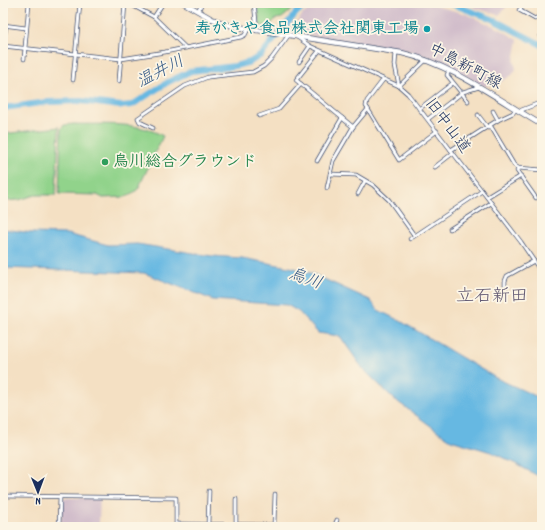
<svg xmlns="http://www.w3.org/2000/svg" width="545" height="530" viewBox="0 0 545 530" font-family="Dekko,'Klee One',sans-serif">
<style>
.industrial{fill:#d1bdcb}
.green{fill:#91d38b;stroke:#568174}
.water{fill:#66b8e2;stroke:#4074a0}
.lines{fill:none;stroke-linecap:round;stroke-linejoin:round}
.river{stroke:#66b8e2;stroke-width:6}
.street-casing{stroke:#3c4a6d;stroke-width:4.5}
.secondary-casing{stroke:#3c4a6d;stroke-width:6}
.street{stroke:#fff;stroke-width:3}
.secondary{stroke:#fff;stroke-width:4.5}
.culture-dot{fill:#0f9aa8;stroke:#fcf5e5;stroke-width:1.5}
.leisure-dot{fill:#2e9e5b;stroke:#fcf5e5;stroke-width:1.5}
.labels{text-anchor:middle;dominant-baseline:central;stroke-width:3.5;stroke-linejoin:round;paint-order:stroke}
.culture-label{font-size:16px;font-weight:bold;fill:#0d838f;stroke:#fcf5e5;text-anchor:end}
.street-label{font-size:16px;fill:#1b2f5e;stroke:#fcf5e5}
.leisure-label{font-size:16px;font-weight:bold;fill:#27864d;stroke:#fcf5e5;text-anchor:start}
.water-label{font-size:17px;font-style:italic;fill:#325886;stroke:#fcf5e5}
.quarter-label{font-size:18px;fill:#615872;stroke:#fcf5e5}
</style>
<rect width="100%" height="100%" fill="#fcf5e5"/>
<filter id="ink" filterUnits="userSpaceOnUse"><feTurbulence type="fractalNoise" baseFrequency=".025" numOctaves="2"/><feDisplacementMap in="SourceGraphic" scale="8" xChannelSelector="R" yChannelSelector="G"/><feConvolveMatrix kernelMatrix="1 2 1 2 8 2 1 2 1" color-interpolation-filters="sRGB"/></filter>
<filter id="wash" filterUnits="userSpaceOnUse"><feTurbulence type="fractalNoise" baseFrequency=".012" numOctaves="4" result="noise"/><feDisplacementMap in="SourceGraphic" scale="16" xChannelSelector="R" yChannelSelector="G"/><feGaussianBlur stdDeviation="0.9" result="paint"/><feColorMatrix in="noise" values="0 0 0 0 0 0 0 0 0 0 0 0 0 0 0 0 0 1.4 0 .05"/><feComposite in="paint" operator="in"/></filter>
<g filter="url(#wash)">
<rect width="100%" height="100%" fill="#f4e0c3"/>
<!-- industrial -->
<g class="industrial">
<polygon points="320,3 426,3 466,14 500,29 518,40 514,61 516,69 512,75 497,84 484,86 437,60 410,51 289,32 303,14"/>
<polygon points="469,3 510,3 499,15 475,8"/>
<polygon points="64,498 100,498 99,524 109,525 109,527 61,527 62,500"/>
</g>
<!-- green -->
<g class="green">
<polygon points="257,3 300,3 282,18 276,19 268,27 260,25"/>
<path d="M74,124C102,125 138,121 163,136L138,189L131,195L125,197L103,198L97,195L59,194L61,129L64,125Z"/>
<polygon points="59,127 56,195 35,195 19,200 3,201 3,134"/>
</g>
<!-- water -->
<polygon class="water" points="3,229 32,233 67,234 108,245 137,244 212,256 242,258 294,268 313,274 370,300 378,310 402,322 496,378 542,399 542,478 516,464 491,452 451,440 439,432 394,399 363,369 340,336 318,333 299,312 287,305 213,300 144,273 3,268"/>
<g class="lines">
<!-- river -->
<g class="river">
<polyline points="449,3 492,19 542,45"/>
<polyline points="3,108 48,102 81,101 121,106 132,105 168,82 191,71 235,66 250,62 261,55 297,12 309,3"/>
</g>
</g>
</g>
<g filter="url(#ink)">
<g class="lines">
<defs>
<g id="street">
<polyline points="128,3 154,17 186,48"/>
<polyline points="254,3 257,31"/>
<polyline points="526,3 519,10 535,19 542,14"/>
<polyline points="541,3 542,6"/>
<polyline points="198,11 202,3"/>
<polyline points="154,17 163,3"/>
<polyline points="3,25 26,28"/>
<polyline points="297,37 310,46 399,86 408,94 521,242 542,273"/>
<polyline points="540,37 542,36"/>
<polyline points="3,46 121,59 165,52 241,37 245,35 248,29"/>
<polyline points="3,47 6,25"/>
<polyline points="319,51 296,80 353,127"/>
<polyline points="396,52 395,65 399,86 426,60"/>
<polyline points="24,59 29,3"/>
<polyline points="299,62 310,46"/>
<polyline points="449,71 447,75 468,101"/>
<polyline points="73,80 80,3"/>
<polyline points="383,80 367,101 366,106 399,160 437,131"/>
<polyline points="119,81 125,3"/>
<polyline points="419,109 453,83"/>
<polyline points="493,111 498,120"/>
<polyline points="519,111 542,102"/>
<polyline points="478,115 488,128"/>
<polyline points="259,116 279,109 301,84"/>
<polyline points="428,119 463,92 479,87"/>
<polyline points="490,125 514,165 518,168 542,170"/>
<polyline points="153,128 140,122 138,118 185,86 208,77 253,72 264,66 272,58 288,36"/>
<polyline points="451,150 498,120 513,113 516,109"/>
<polyline points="317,161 342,118"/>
<polyline points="435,167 453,153"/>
<polyline points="518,168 517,171 536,198"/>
<polyline points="330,174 356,175 373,185 389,200 414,235"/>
<polyline points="327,188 333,161 353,127 368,109"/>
<polyline points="358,194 365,181"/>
<polyline points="487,197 521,176"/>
<polyline points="450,229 491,203"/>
<polyline points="410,239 482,191"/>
<polyline points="505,293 505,281 507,276 534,261"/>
<polyline points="3,496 176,498 176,527"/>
<polyline points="176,524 274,525 274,527"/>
<polyline points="236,524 236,499"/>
<polyline points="208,525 209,491"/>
<polyline points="274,525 275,494"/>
<polyline points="59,527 60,497"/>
<polyline points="334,527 337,520"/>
</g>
<path id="secondary" d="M184,3L212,19L232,26L402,53C451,64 499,100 542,125"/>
</defs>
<!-- street casing -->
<use href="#street" class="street-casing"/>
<!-- secondary casing -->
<use href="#secondary" class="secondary-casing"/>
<!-- street -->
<use href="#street" class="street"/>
<!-- secondary -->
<use href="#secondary" class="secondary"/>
</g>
</g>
<!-- markers -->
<circle class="culture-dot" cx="427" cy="29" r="4"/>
<circle class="leisure-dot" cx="105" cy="162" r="4"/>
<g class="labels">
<!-- culture labels -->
<g class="culture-label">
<text x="419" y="29">寿がきや食品株式会社関東工場</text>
</g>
<!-- street labels -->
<g class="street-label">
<text transform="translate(465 67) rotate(28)">中島新町線</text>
<text transform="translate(447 126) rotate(53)">旧中山道</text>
</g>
<!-- leisure labels -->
<g class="leisure-label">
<text x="113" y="162">烏川総合グラウンド</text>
</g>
<!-- water labels -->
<g class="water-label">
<text transform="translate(161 73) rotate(-27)">温井川</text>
<text transform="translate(305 280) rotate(20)">烏川</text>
</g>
<!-- quarter labels -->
<g class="quarter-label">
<text x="492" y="297">立石新田</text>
</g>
</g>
<!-- margin -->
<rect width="545" height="530" fill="none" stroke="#fcf5e5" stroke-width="16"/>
<!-- north arrow -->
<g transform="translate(38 492) rotate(179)" stroke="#fcf5e5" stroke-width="3" paint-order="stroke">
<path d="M0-3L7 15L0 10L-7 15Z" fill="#1b2f5e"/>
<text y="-6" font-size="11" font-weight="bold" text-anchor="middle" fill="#1b2f5e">N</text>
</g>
</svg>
